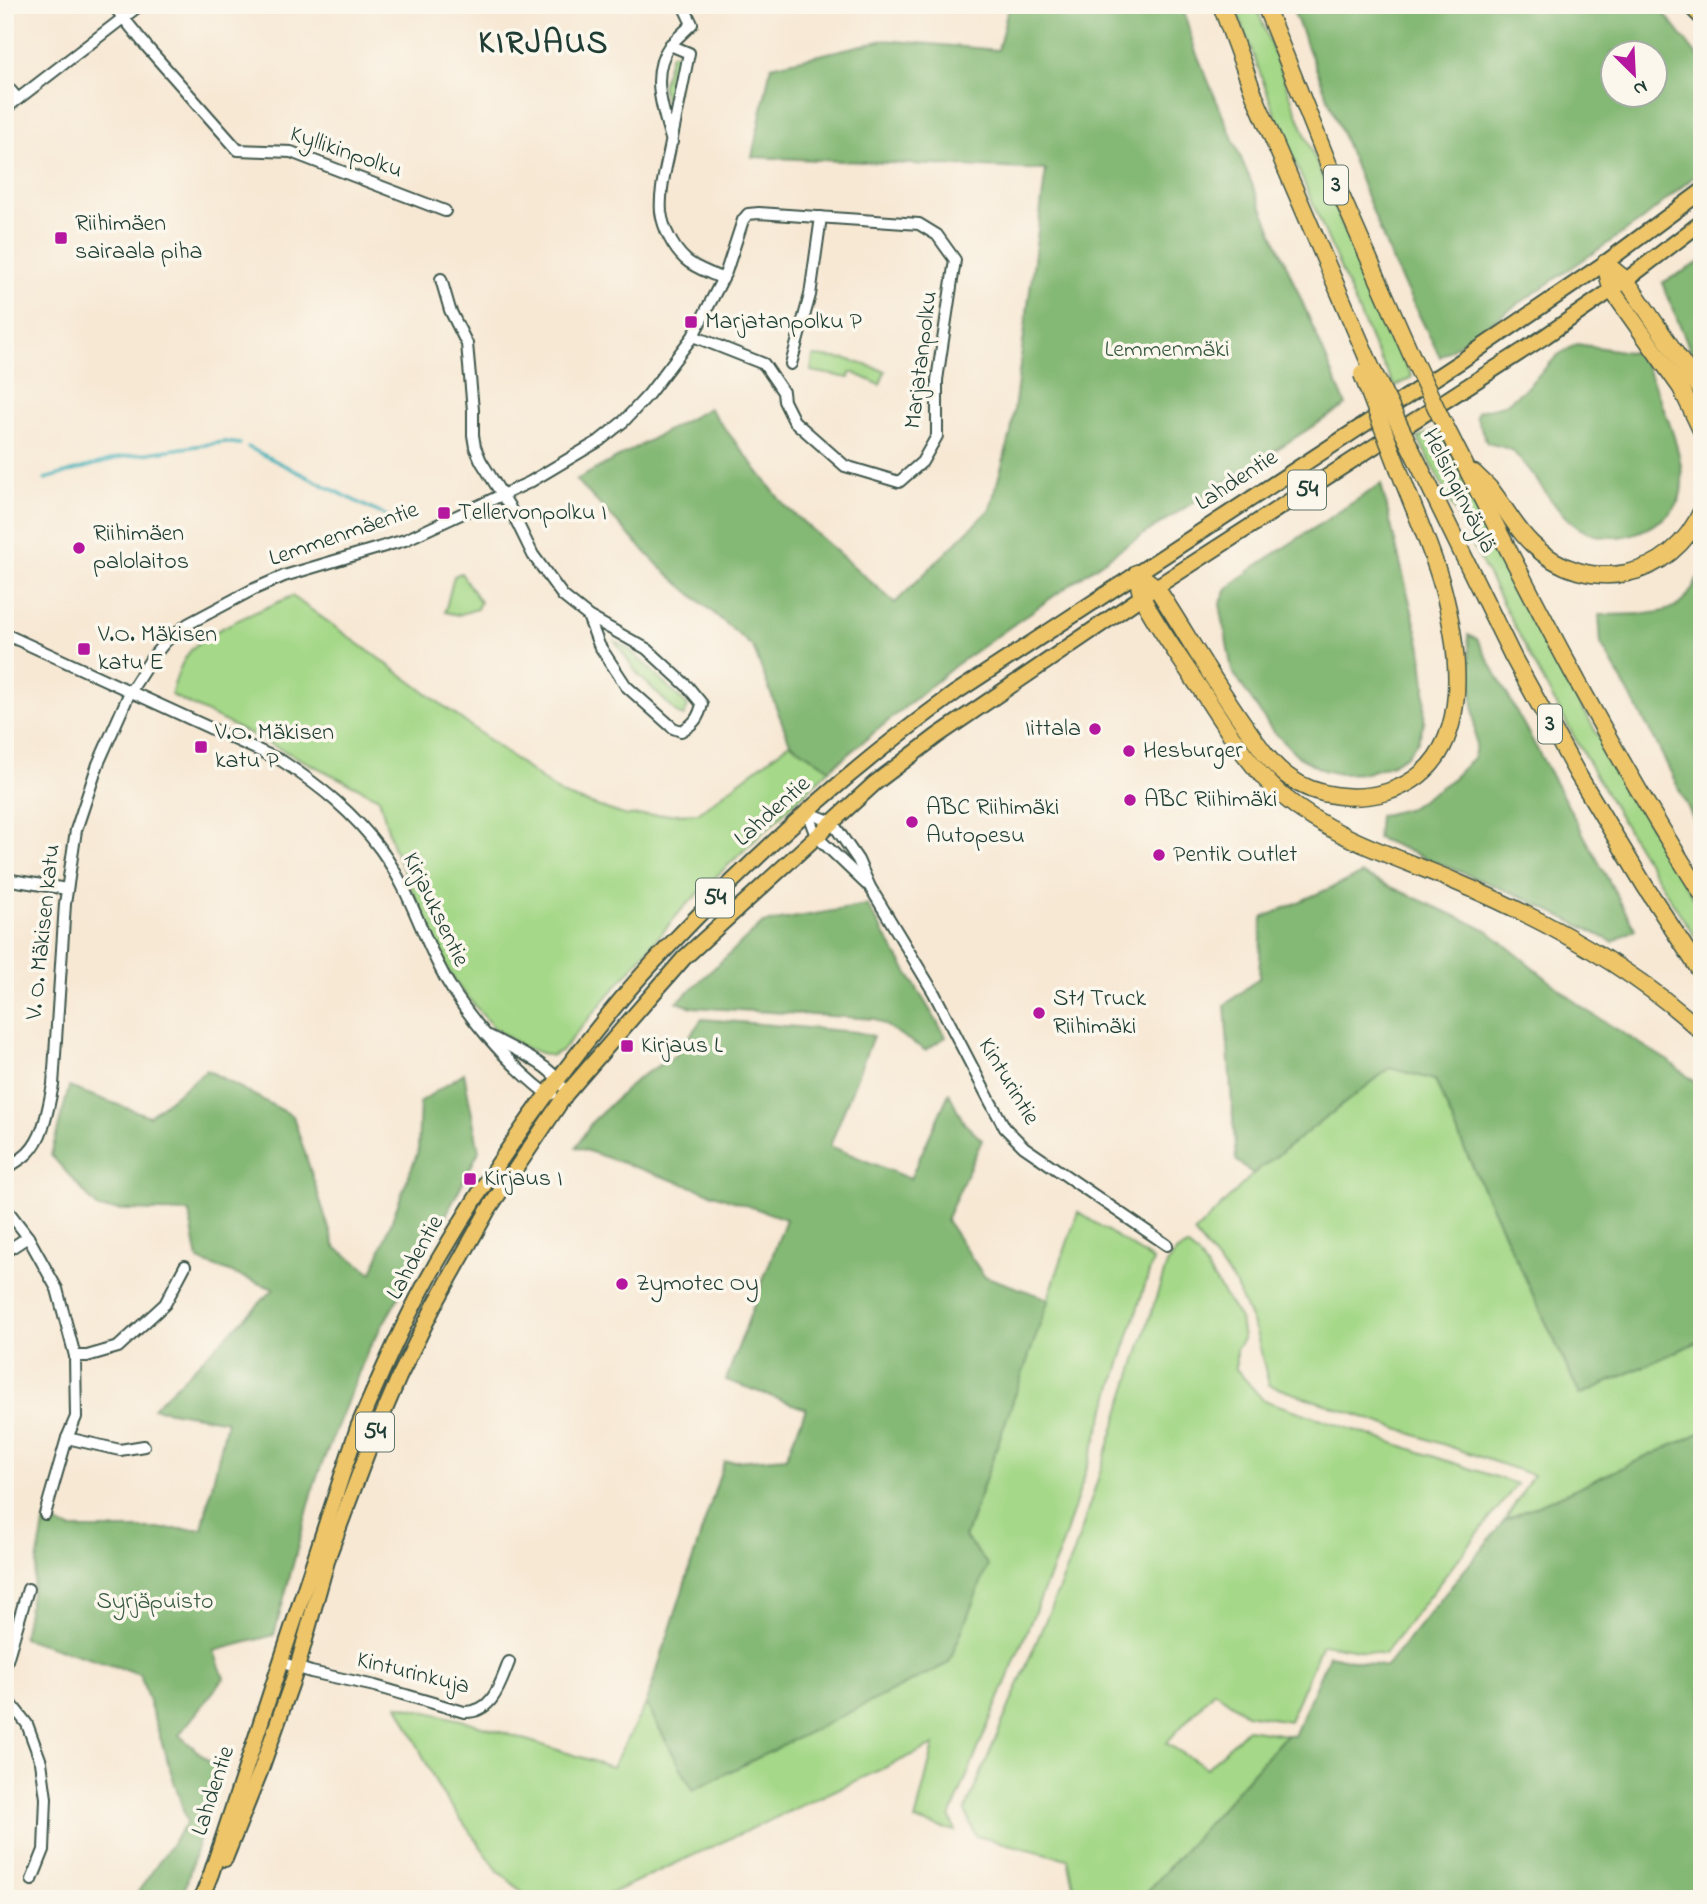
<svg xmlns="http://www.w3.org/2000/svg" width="1707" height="1904" viewBox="0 0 1707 1904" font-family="'Indie Flower',sans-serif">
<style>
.green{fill:#a5d888;stroke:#628a5e;stroke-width:2}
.forest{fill:#84b874;stroke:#527a54;stroke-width:2;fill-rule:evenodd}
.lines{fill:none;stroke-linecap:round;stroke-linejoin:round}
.stream{stroke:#3eafb8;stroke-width:3.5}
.minor-casing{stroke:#3f574c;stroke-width:14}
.major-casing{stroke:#3f574c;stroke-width:18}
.highway-casing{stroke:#3f574c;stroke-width:19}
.minor{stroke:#fff;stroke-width:10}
.major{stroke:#eec569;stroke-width:14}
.highway{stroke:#eec569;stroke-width:16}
.highway-bridge-casing{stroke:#3f574c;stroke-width:19;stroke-linecap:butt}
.highway-bridge{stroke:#eec569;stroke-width:16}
.poi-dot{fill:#b5179e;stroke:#fbf7ec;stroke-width:2.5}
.labels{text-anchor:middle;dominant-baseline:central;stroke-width:7;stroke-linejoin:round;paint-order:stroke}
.shield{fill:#fbf7ec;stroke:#61756b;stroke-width:2}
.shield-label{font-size:23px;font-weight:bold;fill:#1f3d34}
.street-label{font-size:24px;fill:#1f3d34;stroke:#fbf7ec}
.poi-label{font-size:24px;fill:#1f3d34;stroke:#fbf7ec;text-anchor:start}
.park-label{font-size:24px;fill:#3a5c45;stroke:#fbf7ec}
.district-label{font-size:32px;font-weight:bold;letter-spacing:2px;fill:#1f3d34;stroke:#fbf7ec}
</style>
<rect width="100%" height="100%" fill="#fbf7ec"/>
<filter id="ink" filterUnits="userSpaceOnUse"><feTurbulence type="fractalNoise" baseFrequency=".0143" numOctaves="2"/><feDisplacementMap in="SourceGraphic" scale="14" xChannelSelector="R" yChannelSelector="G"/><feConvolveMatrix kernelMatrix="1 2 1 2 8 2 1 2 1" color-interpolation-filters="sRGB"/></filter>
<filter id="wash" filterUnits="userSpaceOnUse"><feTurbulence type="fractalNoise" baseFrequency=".00686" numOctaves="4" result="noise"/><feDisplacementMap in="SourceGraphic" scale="28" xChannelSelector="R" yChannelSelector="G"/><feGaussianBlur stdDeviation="1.57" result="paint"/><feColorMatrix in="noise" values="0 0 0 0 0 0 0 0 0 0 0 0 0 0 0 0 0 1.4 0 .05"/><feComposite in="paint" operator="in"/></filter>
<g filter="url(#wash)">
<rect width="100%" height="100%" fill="#f7e8d4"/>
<!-- green -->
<g class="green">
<path d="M1235,5H1256C1302,131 1352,257 1412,377L1395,387L1373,345L1278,122Z"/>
<polygon points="680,53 683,59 671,117 667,114 662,86 671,54"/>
<polygon points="813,356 846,359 885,371 880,385 854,373 850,373 849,378 811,371"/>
<path d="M1438,428L1551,654L1678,874L1702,910V947C1593,786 1506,611 1418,438Z"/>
<polygon points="461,573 480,602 477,609 458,615 445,612 454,576"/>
<path d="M292,596L409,680L561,794L627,816L698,813L790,743L830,769L683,908L562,1050L551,1056L525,1048L493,1027L457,985L443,961L393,847L379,798L171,695C176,678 181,659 195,646C214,628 266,608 292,596Z"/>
<polygon points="614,640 630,650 688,706 684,716 678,714 637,673"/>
<polygon points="1390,1068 1435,1080 1465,1150 1580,1395 1702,1340 1702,1432 1505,1520 1533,1475 1269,1385 1256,1332 1234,1282 1194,1233 1253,1174"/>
<polygon points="1078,1212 1153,1260 1062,1546 950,1817 955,1831 915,1821 934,1745 598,1899 531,1899 499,1872 439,1789 398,1705 469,1722 612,1767 646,1704 693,1790 965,1538"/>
<polygon points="1187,1246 1198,1255 1240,1319 1243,1339 1236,1350 1236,1369 1263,1400 1517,1484 1384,1654 1322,1644 1289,1721 1246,1714 1214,1691 1166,1743 1207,1768 1247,1729 1286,1735 1141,1899 1077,1899 1068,1859 976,1836 965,1811 1074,1553 1167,1264 1177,1251"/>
</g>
<!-- forest -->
<g class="forest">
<polygon points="1009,5 1182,5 1195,50 1346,405 1122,548 956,665 830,769 790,743 753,647 660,567 576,480 709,408 785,506 895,603 990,509 1011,433 1046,170 752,157 771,66 884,40 998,50"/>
<path d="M1291,5H1658L1702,62V170L1642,220L1440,357L1394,265ZM1654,52V94H1612V52Z"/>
<polygon points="1702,261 1702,372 1695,361 1662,283"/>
<path d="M1577,344L1641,354C1655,389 1695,467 1678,502C1670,517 1655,525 1641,531C1622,539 1597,540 1579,528C1555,512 1542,484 1523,463C1520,460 1516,454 1512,451C1506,447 1494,445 1487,443L1476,416L1478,411L1504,405L1527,387L1558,355Z"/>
<polygon points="1381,484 1421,648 1425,685 1424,723 1418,741 1407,755 1392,764 1366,773 1340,774 1323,770 1299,757 1272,730 1232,671 1220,604 1227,589 1253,568"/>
<path d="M1702,570V836L1654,738L1601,644L1599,615C1620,614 1659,617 1676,606C1688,600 1696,582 1702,570Z"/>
<polygon points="1468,635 1477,639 1635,929 1613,942 1522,897 1377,838 1379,816 1410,808 1451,780 1474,757 1476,745"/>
<polygon points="1362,874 1487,930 1584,1009 1670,1062 1702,1088 1702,1340 1580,1395 1465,1150 1435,1080 1390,1068 1253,1174 1236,1160 1225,1005 1259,978 1262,918"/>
<polygon points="867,905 946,1037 925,1050 875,1019 692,1007 677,1002 763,923"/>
<polygon points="702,1019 856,1032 873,1036 830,1146 910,1179 949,1093 964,1123 982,1140 946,1220 984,1276 1049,1299 965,1537 988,1565 949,1663 693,1790 646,1704 724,1462 786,1457 806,1409 726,1380 786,1219 576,1147 592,1122 638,1078 676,1055"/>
<polygon points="207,1070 293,1116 335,1247 372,1273 418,1151 420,1102 464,1073 479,1151 444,1219 368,1350 316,1479 274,1635 214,1651 224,1678 179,1735 219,1770 182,1899 133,1899 187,1822 140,1674 23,1638 45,1519 71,1529 202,1529 227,1421 153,1408 274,1289 198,1260 189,1212 99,1209 51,1155 69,1087 149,1116"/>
<polygon points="1702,1432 1702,1899 1141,1899 1286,1735 1294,1736 1329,1655 1386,1667 1505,1520"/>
</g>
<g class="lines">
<!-- stream -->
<g class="stream">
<polyline points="248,447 367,507 402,523"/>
<polyline points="45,479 121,457 224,442 240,444"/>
</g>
</g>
</g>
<g filter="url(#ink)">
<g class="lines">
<defs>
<g id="minor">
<polyline points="113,5 147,47 238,150 291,152 445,211"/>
<polyline points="670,45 692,24 683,5"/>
<polyline points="5,84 18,99"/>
<polyline points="5,109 140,5"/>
<path d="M672,142C663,110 649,74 670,45L689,53C683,83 677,113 671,143C667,164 659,191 661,212C663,228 673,248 685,259C694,268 711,273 723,279"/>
<path d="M441,279L450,310L467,344L473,410V435L475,447L481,461L509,506L533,555L563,596L588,616L599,645L626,686L673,728L681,731C693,725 699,718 702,704L688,687L647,649L588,616"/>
<polyline points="791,364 810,295 821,217"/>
<path d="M5,634L282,761C320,786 354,813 381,850C408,888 418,924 438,964C460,1010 507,1063 547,1094H552"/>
<polyline points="807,812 832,822 858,860 870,887 934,993 991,1103 1005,1128 1024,1147 1167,1245"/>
<polyline points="807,812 816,836 866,884"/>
<polyline points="5,879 67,889"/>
<path d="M489,1036C509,1047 552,1065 561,1085"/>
<path d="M5,1169C13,1164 22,1159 28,1153C45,1136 48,1107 53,1085L65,904L76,830L98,764L130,692L151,659L166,641L188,624L252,590L284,576L405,540L530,482L599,441L624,421L648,395L693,336L726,272L743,220L748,214L759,213L919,224L937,235L955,260L937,380V436L922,462L899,482L845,466L794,421L784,401L783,392L764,364L693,336"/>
<polyline points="5,1207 28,1237 57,1289 75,1356 76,1417 67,1438 45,1514"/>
<polyline points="5,1252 28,1237"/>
<polyline points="75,1356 87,1356 118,1347 165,1304 185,1266"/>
<polyline points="67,1438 120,1450 144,1446"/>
<path d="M280,1662L311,1672L375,1686L464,1712C493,1713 500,1684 509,1662"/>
<polyline points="5,1667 28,1589"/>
<polyline points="5,1696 27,1724 41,1762 46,1798 44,1850 32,1880"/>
</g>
<g id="major">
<polyline points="1689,5 1702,18"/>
<polyline points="225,1859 260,1772 297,1668 329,1554 372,1440 399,1377 434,1306 488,1210 566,1094 684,958 875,783 937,736 1156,587 1544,337 1626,280 1702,222"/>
<path d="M201,1899L211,1874L358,1427C385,1364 413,1301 449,1242C501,1154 562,1070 627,992C647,968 670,945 692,922C773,838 861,761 955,693L1461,361L1605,263L1702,191"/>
</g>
<g id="highway">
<polyline points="1221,5 1255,97 1372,369"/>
<polyline points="1265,5 1340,193 1414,361"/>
<polyline points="1605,263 1611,289 1681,388 1702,432"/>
<polyline points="1605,263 1626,280 1702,392"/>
<path d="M1440,416C1522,578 1604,741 1702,894"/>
<polyline points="1418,463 1513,657 1577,773 1645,886 1702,974"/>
<path d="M1474,473C1480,479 1487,485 1493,492C1506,509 1516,529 1532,544C1587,597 1672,580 1702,510"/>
<path d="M1137,573C1139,582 1139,591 1143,599C1158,628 1179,656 1197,684C1223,722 1248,767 1284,797C1334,839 1395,856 1454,881C1541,918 1633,967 1702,1032"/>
<path d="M1137,573L1156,587C1187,635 1215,684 1248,730C1260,747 1272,766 1290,778C1316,797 1356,801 1387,792C1476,764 1461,655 1442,585C1431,546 1413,508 1399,470"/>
</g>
</defs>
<!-- minor casing -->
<use href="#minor" class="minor-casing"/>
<!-- major casing -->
<use href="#major" class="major-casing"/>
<!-- highway casing -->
<use href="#highway" class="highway-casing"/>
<!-- minor -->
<use href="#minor" class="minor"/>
<!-- major -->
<use href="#major" class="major"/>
<!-- highway -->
<use href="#highway" class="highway"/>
<defs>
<g id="highway-bridge">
<polyline points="1414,361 1440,416"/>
<polyline points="1372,369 1418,463"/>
<polyline points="1362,374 1399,470"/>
</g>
</defs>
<!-- highway-bridge casing -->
<use href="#highway-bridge" class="highway-bridge-casing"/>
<!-- highway-bridge -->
<use href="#highway-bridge" class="highway-bridge"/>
</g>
</g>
<!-- markers -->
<g class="poi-dot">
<rect x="54" y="231" width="14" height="14" rx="3.5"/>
<rect x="684" y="315" width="14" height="14" rx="3.5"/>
<rect x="437" y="506" width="14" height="14" rx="3.5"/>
<circle cx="79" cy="548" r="7"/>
<rect x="77" y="642" width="14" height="14" rx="3.5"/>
<circle cx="1095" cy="729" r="7"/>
<rect x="194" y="740" width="14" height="14" rx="3.5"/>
<circle cx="1129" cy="751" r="7"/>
<circle cx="1130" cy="800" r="7"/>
<circle cx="912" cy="822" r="7"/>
<circle cx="1159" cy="855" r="7"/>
<circle cx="1039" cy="1013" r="7"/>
<rect x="620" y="1039" width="14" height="14" rx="3.5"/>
<rect x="463" y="1172" width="14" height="14" rx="3.5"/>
<circle cx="622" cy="1284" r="7"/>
</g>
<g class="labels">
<!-- shield labels -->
<g class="shield">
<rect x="1324" y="165.5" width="24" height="39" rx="5"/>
<rect x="1288" y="470.5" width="38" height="39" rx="5"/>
<rect x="1538" y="704.5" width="24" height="39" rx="5"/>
<rect x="696" y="878.5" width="38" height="39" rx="5"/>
<rect x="356" y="1412.5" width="38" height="39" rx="5"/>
</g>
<g class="shield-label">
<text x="1336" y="185">3</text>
<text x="1307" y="490">54</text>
<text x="1550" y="724">3</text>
<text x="715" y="898">54</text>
<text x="375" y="1432">54</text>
</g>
<!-- street labels -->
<g class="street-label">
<text transform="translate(346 153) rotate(19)">Kyllikinpolku</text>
<text transform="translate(922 360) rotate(-83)">Marjatanpolku</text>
<text transform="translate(1237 481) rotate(-33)">Lahdentie</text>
<text transform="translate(1458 491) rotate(63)">Helsinginväylä</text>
<text transform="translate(344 535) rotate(-19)">Lemmenmäentie</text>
<text transform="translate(773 812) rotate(-42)">Lahdentie</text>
<text transform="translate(435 910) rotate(64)">Kirjauksentie</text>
<text transform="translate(44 932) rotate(-84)">V. O. Mäkisen katu</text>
<text transform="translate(1008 1082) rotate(59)">Kinturintie</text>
<text transform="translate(416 1258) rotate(-61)">Lahdentie</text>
<text transform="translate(413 1674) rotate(14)">Kinturinkuja</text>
<text transform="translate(214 1791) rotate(-72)">Lahdentie</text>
</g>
<!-- poi labels -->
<g class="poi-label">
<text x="75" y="224">Riihimäen<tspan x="75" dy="28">sairaala piha</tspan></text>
<text x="705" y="322">Marjatanpolku P</text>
<text x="458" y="513">Tellervonpolku I</text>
<text x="93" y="534">Riihimäen<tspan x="93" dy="28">palolaitos</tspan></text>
<text x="98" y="635">V.O. Mäkisen<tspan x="98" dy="28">katu E</tspan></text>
<text x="1081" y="729" text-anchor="end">Iittala</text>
<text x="215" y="733">V.O. Mäkisen<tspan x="215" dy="28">katu P</tspan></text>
<text x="1143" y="751">Hesburger</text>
<text x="1144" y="800">ABC Riihimäki</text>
<text x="926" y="808">ABC Riihimäki<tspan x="926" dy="28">Autopesu</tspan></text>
<text x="1173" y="855">Pentik Outlet</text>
<text x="1053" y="999">St1 Truck<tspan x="1053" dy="28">Riihimäki</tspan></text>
<text x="641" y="1046">Kirjaus L</text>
<text x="484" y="1179">Kirjaus I</text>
<text x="636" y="1284">Zymotec Oy</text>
</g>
<!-- park labels -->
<g class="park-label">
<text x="1167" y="350">Lemmenmäki</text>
<text x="155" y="1602">Syrjäpuisto</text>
</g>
<!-- district labels -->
<g class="district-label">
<text x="544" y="44">KIRJAUS</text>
</g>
</g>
<!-- margin -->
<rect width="1707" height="1904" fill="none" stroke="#fbf7ec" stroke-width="28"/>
<!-- north arrow -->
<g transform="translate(1634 74) rotate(156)"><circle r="33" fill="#fbf7ec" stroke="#a3ada2" stroke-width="2"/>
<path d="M0-5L12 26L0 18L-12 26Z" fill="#b5179e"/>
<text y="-10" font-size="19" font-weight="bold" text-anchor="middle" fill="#1f3d34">N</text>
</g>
</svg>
